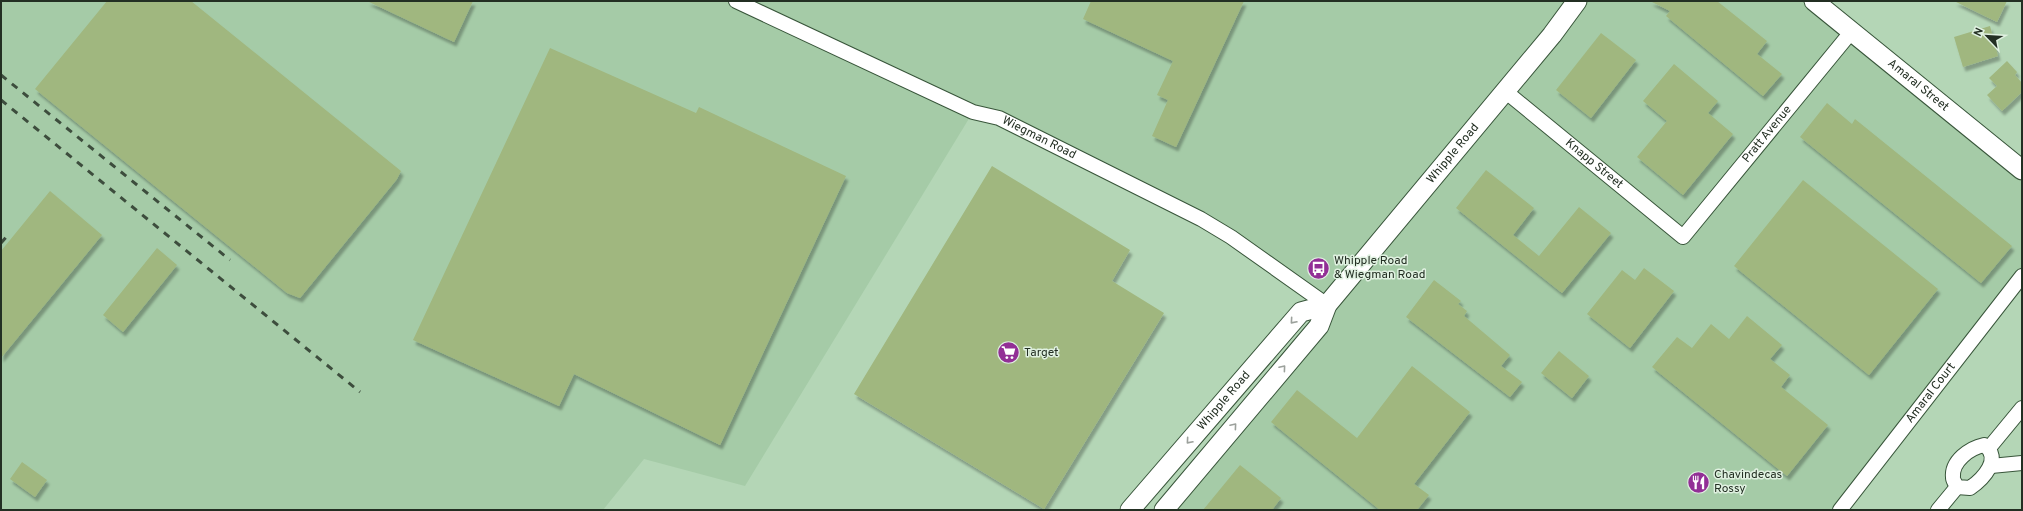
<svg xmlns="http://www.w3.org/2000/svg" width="2023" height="511" viewBox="0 0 2023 511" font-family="Overpass,sans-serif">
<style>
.built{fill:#a5cba7}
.building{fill:#a0b77f;filter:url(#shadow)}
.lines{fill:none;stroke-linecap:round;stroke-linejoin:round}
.street-casing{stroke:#38553a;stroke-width:16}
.secondary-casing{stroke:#38553a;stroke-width:21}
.street{stroke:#fff;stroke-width:14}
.secondary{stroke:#fff;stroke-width:19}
.rail{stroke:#3d4d3d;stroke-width:3;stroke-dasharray:7 7;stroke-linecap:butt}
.oneway{stroke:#9ca19c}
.labels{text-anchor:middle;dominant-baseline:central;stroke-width:3;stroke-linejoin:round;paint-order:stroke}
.street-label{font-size:12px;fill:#232f23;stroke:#e0f1e1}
.poi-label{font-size:12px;fill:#232f23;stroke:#e0f1e1;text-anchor:start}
</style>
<defs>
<filter id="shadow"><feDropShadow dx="2.5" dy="4.5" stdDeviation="1" flood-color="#0004"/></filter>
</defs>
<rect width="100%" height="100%" fill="#b4d6b6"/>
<!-- built -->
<polygon class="built" points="1,1 1814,1 2022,170 2022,277 1840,510 1164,510 1327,305 1231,237 973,112 745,486 644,459 603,510 1,510"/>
<!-- building -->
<g class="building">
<polygon points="107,1 191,1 401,171 397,179 300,298 287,293 35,89"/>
<polygon points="367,1 473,1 454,42"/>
<polygon points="1091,1 1244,1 1176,147 1152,136 1168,100 1157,95 1173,61 1083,19"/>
<polygon points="1650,1 1717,1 1767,41 1757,54 1782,74 1763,96 1666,16 1670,11"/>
<polygon points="1954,1 2007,1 1997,22"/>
<polygon points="1990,26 1998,56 1963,67 1954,37"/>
<polygon points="1601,33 1636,60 1591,118 1556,90"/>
<polygon points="550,48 696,113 699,107 846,176 720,445 574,374 559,406 413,340"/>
<polygon points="2007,61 2017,72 2015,75 2022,83 2022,92 2002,111 1987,95 1997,86 1989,78"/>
<polygon points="1674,64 1718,101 1708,113 1733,134 1683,195 1637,157 1667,121 1643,101"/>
<polygon points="1827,103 1852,124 1855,119 2012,246 1981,283 1800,137"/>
<polygon points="992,166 1130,250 1112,281 1164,313 1044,509 854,394"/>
<polygon points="1486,170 1534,208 1513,235 1539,256 1579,207 1611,233 1562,293 1456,208"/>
<polygon points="1803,180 1938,289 1869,375 1734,266"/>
<polygon points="50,191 102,235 1,358 1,251"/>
<polygon points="157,248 177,265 123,332 103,315"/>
<polygon points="1644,268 1674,291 1630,348 1587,314 1622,270 1635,280"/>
<polygon points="1434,280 1461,301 1458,304 1467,311 1464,316 1510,355 1501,366 1522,382 1510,397 1406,317"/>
<polygon points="1747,316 1782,345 1770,359 1790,375 1781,387 1828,425 1787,476 1652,367 1677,337 1692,348 1711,324 1729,339"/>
<polygon points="1559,351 1589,376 1572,398 1541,373"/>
<polygon points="1412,366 1470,412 1414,484 1429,495 1417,510 1380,510 1271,422 1297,390 1357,438"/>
<polygon points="22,462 47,480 35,497 10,479"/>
<polygon points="1240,465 1281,498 1272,510 1203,510"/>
</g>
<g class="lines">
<defs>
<g id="street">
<path id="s1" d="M736,1L973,112L999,118L1201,219L1231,237L1327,305"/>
<path id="s2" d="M1505,91L1683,237L1852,31"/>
<path d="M1984,445C2003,458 1983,479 1970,488L1957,487C1956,484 1953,481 1953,478C1951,461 1970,448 1984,445Z"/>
<polyline points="1989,448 2022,408"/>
<polyline points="1991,466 2022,463"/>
<path id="s3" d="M1840,510L2022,276"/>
<polyline points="1938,510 1957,487"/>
</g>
<g id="secondary">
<path id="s4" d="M1814,1L2022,170"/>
<path id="s5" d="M1130,510L1301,312L1327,305"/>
<path id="s6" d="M1164,510L1319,326L1327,305L1552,35L1577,1"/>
</g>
</defs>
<!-- street casing -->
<use href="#street" class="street-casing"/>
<!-- secondary casing -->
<use href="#secondary" class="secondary-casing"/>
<!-- street -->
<use href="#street" class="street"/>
<!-- secondary -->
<use href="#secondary" class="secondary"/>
<!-- rail -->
<g class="rail">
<polyline points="1,75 230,260"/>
<polyline points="1,100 360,392"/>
<polyline points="1,243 8,235"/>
</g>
</g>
<!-- one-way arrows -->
<defs><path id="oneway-chevron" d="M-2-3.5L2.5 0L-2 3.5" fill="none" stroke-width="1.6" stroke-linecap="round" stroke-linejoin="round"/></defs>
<g class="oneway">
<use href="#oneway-chevron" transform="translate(1293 321) rotate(131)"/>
<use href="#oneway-chevron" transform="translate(1283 368) rotate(-50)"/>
<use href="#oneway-chevron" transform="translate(1234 426) rotate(-50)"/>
<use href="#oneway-chevron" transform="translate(1189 441) rotate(131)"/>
</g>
<!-- icons -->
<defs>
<symbol id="bus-disc" viewBox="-11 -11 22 22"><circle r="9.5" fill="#922f96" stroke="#e0f1e1"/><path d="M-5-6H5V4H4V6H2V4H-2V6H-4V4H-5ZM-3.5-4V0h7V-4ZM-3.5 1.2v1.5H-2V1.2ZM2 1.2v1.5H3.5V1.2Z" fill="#fff"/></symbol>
<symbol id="supermarket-disc" viewBox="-11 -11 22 22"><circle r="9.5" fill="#922f96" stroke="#e0f1e1"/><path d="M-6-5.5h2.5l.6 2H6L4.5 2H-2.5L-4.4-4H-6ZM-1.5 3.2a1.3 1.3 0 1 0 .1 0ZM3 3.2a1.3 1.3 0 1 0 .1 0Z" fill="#fff"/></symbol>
<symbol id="restaurant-disc" viewBox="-11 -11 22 22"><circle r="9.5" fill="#922f96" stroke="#e0f1e1"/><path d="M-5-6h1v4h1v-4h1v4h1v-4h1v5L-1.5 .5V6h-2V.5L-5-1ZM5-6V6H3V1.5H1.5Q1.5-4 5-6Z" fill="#fff"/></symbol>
</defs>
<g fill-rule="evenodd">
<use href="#bus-disc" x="1306" y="256" width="25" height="25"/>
<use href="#supermarket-disc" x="996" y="340" width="25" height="25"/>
<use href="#restaurant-disc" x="1686" y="470" width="25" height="25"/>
</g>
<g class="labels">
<!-- street labels -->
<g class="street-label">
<text stroke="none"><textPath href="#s4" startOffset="134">Amaral Street</textPath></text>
<text stroke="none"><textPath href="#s2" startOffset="363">Pratt Avenue</textPath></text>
<text stroke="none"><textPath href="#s1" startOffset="333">Wiegman Road</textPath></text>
<text stroke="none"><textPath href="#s6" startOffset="460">Whipple Road</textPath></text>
<text stroke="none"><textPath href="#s2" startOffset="115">Knapp Street</textPath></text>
<text stroke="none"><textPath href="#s3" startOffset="148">Amaral Court</textPath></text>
<text stroke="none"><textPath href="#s5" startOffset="144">Whipple Road</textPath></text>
</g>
<!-- poi labels -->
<g class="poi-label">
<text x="1334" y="261">Whipple Road<tspan x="1334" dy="14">&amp; Wiegman Road</tspan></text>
<text x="1024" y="353">Target</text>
<text x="1714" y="475">Chavindecas<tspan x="1714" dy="14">Rossy</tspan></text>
</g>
</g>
<!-- border -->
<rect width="2023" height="511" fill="none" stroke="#232f23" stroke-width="4"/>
<!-- north arrow -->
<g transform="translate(1987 36) rotate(295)" stroke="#e0f1e1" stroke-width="3" paint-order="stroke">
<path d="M0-3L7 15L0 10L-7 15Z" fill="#232f23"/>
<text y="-6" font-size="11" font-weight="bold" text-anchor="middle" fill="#232f23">N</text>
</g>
</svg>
